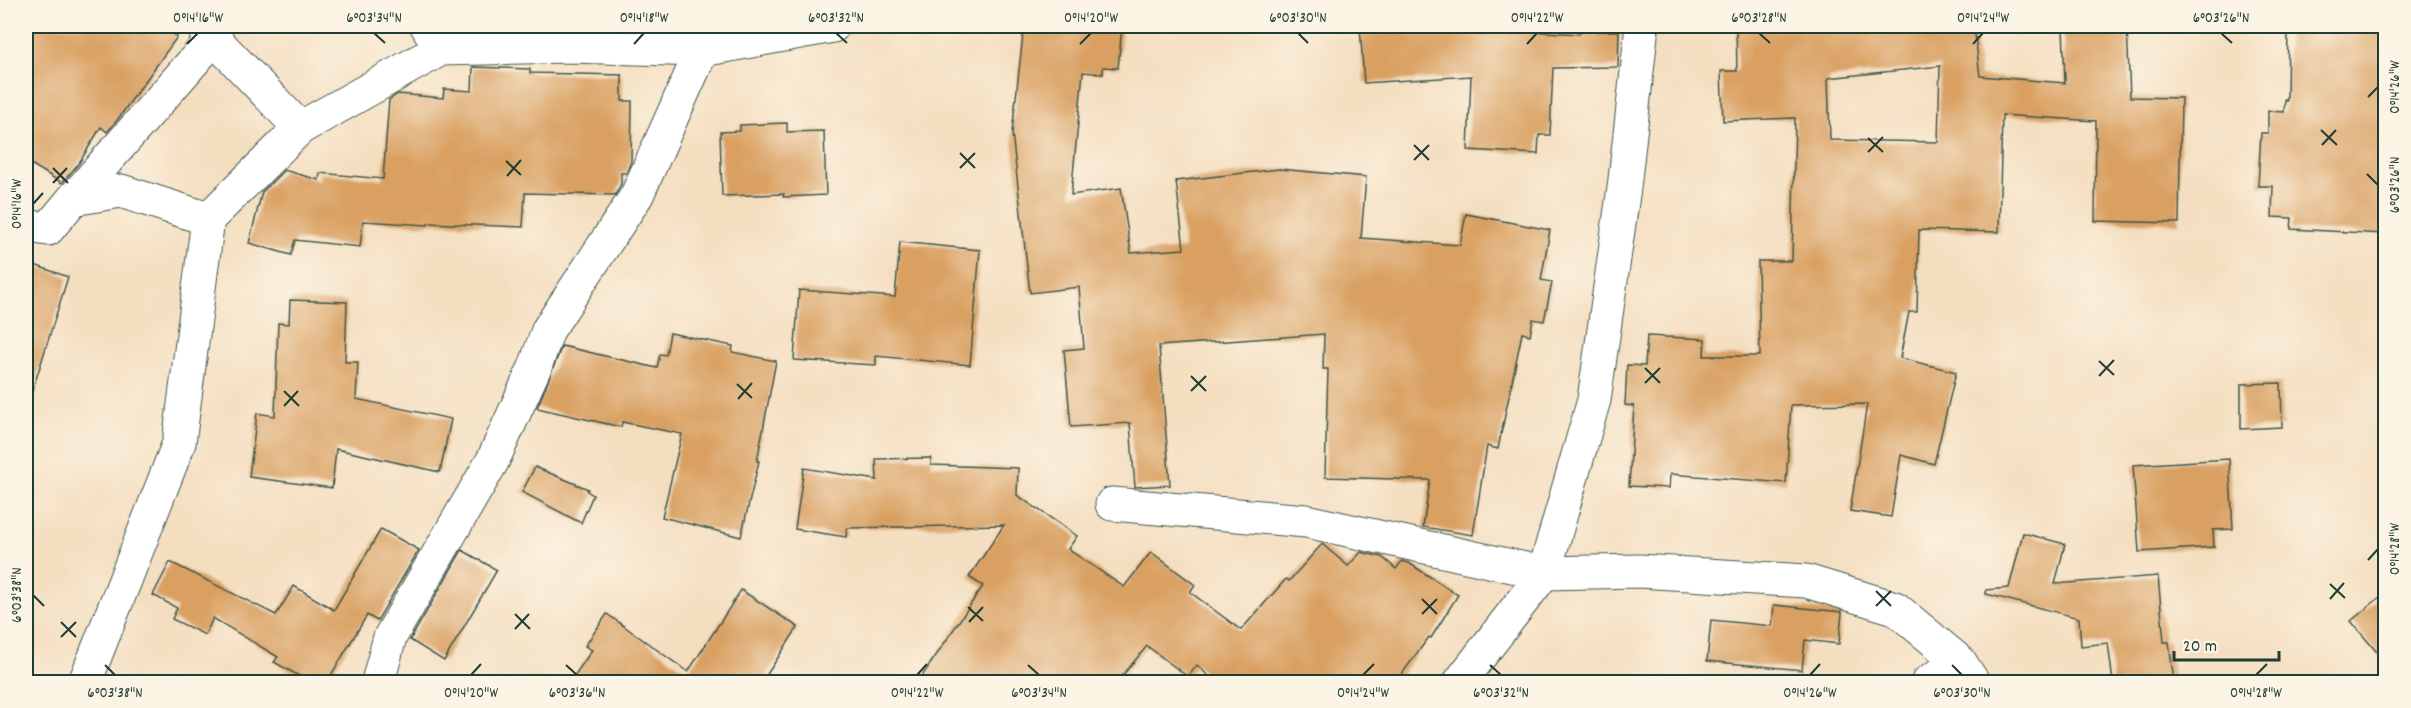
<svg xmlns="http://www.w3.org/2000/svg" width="2411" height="708" viewBox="0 0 2411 708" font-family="Dekko,sans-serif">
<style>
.building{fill:#d9a062;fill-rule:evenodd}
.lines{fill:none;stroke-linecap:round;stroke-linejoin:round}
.street-casing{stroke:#3f5549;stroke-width:35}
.street{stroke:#fff;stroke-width:33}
.ticks{fill:none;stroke:#1f3d34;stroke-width:2}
.neatline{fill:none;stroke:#1f3d34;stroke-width:2}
.ticks-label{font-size:15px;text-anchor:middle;fill:#1f3d34}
</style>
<rect width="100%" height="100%" fill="#fcf5e5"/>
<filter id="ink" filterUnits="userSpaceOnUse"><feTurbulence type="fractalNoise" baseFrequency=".0167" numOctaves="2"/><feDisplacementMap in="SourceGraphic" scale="12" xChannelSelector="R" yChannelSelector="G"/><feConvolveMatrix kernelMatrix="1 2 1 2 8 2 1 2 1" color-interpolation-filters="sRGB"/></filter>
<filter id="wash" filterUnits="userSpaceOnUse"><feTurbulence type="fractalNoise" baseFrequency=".008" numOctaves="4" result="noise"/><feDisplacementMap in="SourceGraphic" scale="24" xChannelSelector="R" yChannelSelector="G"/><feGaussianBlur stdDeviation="1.35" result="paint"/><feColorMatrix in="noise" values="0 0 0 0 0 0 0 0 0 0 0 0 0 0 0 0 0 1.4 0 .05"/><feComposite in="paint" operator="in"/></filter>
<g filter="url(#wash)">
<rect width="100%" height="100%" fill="#f4dec0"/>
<g id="blocks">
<!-- building -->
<g class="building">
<polygon points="26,26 161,26 177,37 118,119 107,132 101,127 79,163 62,183 26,161"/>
<polygon points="1024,26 1122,26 1118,68 1103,67 1103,74 1083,72 1071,195 1121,188 1131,253 1184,249 1176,181 1279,169 1366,177 1361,238 1460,245 1466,214 1550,230 1541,280 1552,282 1544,321 1533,319 1530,335 1522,333 1498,449 1487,446 1473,535 1423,527 1430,480 1325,477 1328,369 1323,369 1324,334 1159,346 1170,485 1135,487 1130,423 1071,427 1064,350 1084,348 1079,287 1030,293 1012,133"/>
<polygon points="1360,26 1440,26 1579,34 1579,31 1619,31 1618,67 1553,68 1550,135 1539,135 1538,154 1468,150 1471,76 1364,83"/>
<path d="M1736,26H1974L1980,76L2065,83L2063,26H2127L2130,97L2181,98L2179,223L2095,221L2096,121L2002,115L1999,232L1919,230L1917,312H1909L1900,358L1956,372L1934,464L1901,455L1891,517L1850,511L1867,404L1791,405L1786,483L1670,474L1669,488L1629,486L1634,406L1625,405L1627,365L1645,366L1647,336L1705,339L1704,356H1760L1758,261H1792L1795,118L1723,121L1721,71H1737ZM1940,66L1938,142L1830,140L1828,78Z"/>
<polygon points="2288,26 2385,26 2385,234 2291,229 2292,218 2272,217 2273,186 2258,186 2261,133 2268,133 2268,111 2284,112 2285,100 2287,101"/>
<polygon points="473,67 530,69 530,73 622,75 622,101 632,101 631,162 626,173 621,173 621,184 615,195 525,193 523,227 428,223 428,225 363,221 360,247 295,240 291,255 249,243 262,192 284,170 319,180 320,173 383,179 389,100 398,94 443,98 444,89 472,91"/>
<polygon points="787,123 787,132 824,131 826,195 783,197 784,194 722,196 720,132 740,131 740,125"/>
<polygon points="900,242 980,250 970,365 876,356 876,365 794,360 799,290 895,297"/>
<polygon points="26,262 68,277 32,392 26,391"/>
<polygon points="290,300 347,302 345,362 358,362 356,399 451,419 440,472 336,449 332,488 249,477 257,413 275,416 278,323 289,324"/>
<polygon points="670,333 733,346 732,352 776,361 757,461 759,461 741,537 662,517 682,434 622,422 621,427 537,408 562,346 657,368 660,354 666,355"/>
<polygon points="2281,383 2282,427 2241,429 2241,384"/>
<polygon points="931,458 931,465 1018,468 1017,495 1077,536 1068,549 1124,587 1151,552 1195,585 1190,592 1241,630 1286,579 1289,581 1322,544 1348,566 1361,552 1382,557 1396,569 1402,561 1409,563 1458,595 1431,638 1429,637 1396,682 1215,682 1197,665 1188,677 1147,646 1117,682 918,682 983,586 969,577 1004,525 847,528 846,537 795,529 804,468 877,480 876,459"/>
<polygon points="2229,459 2233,529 2213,530 2214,547 2139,552 2133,465"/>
<polygon points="535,467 588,489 587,491 593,495 581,523 522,492"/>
<polygon points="381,529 419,550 377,621 367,615 327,682 310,682 274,662 278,657 213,618 205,635 172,619 177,608 153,595 170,562 276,615 294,586 334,610"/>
<polygon points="2023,533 2065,544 2055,584 2158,576 2164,642 2169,642 2174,682 2113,682 2108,643 2081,646 2079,618 1986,594 1986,590 2009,588"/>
<polygon points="462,550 497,570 444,661 410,640"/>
<polygon points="741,590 798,627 762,682 570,682 592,650 585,646 607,614 688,672"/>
<polygon points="2385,593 2385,662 2351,621"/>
<polygon points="1774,605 1842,612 1839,644 1805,640 1802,670 1707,661 1711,620 1772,626"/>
</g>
</g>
</g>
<g filter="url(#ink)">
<use href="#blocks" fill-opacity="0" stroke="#3f5549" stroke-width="1.5"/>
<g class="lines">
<defs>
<g id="street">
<polyline points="202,26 300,128"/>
<polyline points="427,26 441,49"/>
<polyline points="73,199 214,38"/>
<polyline points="26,226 48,229 73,199 121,191 208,219"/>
<polyline points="1112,504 1306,521 1544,573 1639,571 1806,581 1895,608 1960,662 1973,682"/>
<polyline points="85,682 179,443 208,219 300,128 441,49 570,46 702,50 833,26"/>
<polyline points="378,682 390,637 493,460 535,367 548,330 637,195 702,50"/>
<polyline points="1460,682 1544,573 1594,400 1624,188 1642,26"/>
<polyline points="1928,682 1960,662"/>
</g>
</defs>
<!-- street casing -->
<use href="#street" class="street-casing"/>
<!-- street -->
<use href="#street" class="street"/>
</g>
</g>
<!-- ticks -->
<path class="ticks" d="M374,33L385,43M836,33L847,43M1298,33L1308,43M1759,33L1770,43M2221,33L2232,43M187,44L198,33M634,44L644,33M1080,44L1091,33M1527,44L1537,33M1973,44L1983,33M2368,97L2378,87M2321,130L2337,145M1868,138L1883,152M1414,145L1429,160M2322,145L2336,130M1868,152L1883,137M960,153L975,168M1414,160L1429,145M506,161L521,175M53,168L68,183M960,168L975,153M2367,174L2378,185M507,176L521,160M53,183L67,168M33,204L43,193M2099,361L2114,375M1645,368L1660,383M1191,376L1206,391M2099,376L2114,360M1645,383L1660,368M737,384L752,398M284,391L299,406M1191,391L1206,376M738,399L752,383M284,406L298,391M2368,560L2378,549M2330,584L2345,598M1876,591L1891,606M33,595L44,606M1422,599L1437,614M2330,599L2344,583M1876,606L1891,591M968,607L983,621M515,614L530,629M1422,614L1437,599M61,622L76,637M969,622L983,607M515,629L529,614M61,637L76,622M105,665L115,675M566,665L577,675M1028,665L1039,675M1490,665L1501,675M1952,665L1962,675M471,675L481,664M917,675L927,664M1363,675L1374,664M1810,675L1820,664M2256,675L2267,664"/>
<!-- margin -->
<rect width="2411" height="708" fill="none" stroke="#fcf5e5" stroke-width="66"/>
<!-- scale -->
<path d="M2174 651v9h105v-9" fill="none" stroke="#1f3d34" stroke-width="3"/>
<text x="2183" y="651" font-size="18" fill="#1f3d34" stroke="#fcf5e5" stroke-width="4.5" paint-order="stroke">20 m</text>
<rect x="33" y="33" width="2345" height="642" class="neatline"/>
<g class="ticks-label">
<text x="198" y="22">0°14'16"W</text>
<text x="374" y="22">6°03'34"N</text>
<text x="644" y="22">0°14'18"W</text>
<text x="836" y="22">6°03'32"N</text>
<text x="1091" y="22">0°14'20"W</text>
<text x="1298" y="22">6°03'30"N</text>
<text x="1537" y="22">0°14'22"W</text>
<text x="1759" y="22">6°03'28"N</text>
<text x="1983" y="22">0°14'24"W</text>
<text x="2221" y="22">6°03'26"N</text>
<text transform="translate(2394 87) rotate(-90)" y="5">0°14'26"W</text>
<text transform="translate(2394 185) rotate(-90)" y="5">6°03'26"N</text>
<text transform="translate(16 204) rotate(-90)" y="5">0°14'16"W</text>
<text transform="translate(2394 549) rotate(-90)" y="5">0°14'28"W</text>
<text transform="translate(16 595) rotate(-90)" y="5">6°03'38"N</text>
<text x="115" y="697">6°03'38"N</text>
<text x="471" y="697">0°14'20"W</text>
<text x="577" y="697">6°03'36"N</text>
<text x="917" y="697">0°14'22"W</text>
<text x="1039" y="697">6°03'34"N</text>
<text x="1363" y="697">0°14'24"W</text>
<text x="1501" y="697">6°03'32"N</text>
<text x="1810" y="697">0°14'26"W</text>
<text x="1962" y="697">6°03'30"N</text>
<text x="2256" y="697">0°14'28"W</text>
</g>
</svg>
